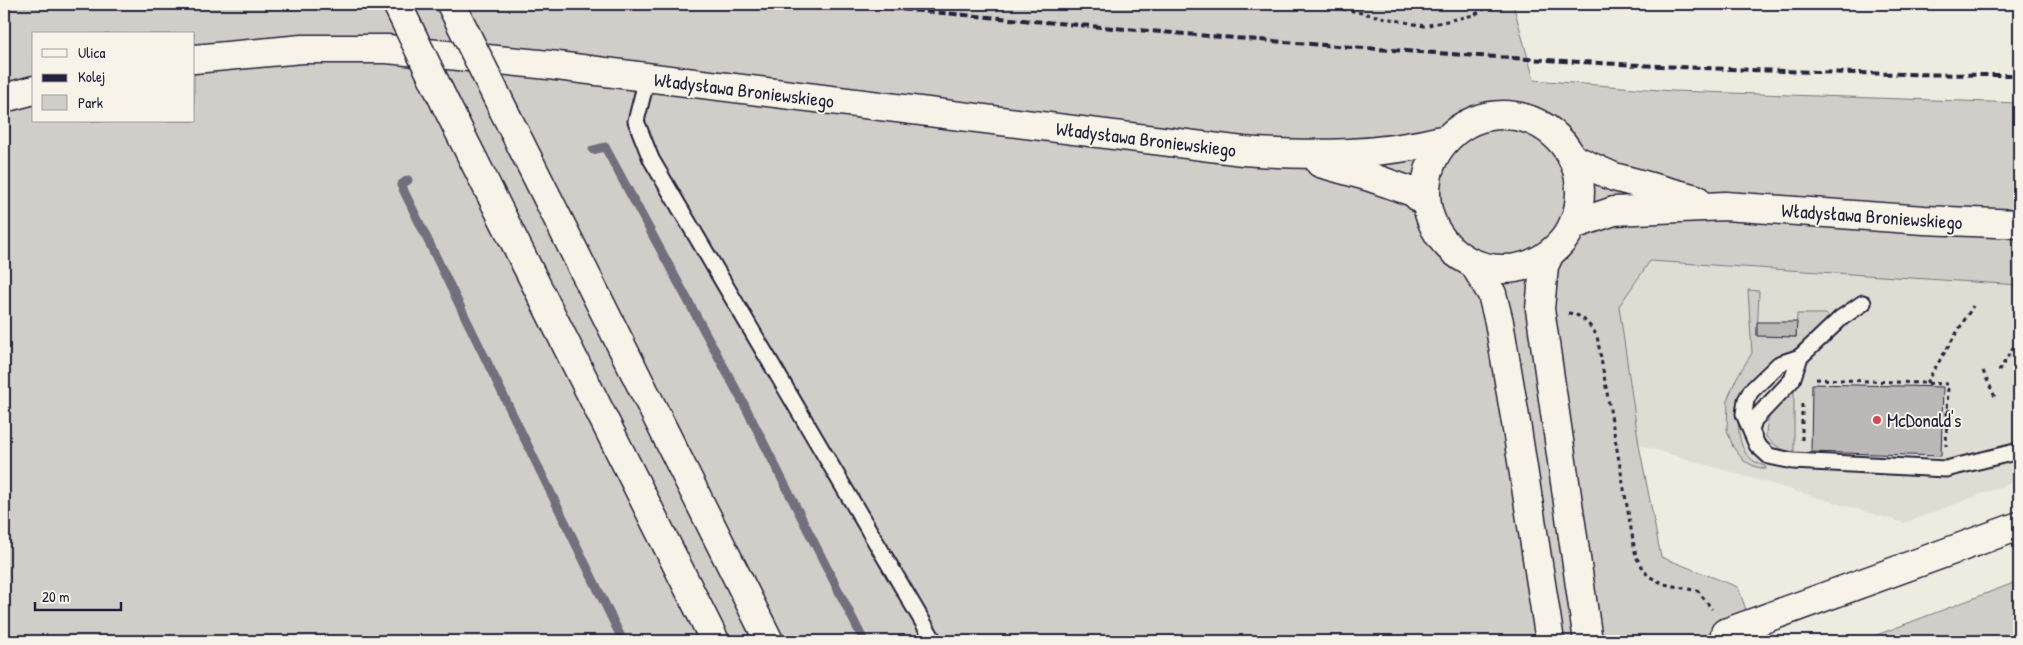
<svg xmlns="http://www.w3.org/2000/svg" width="2023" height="645" viewBox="0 0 2023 645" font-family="'Patrick Hand',sans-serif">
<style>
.built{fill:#dfdcd4}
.green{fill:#d1cdc9;stroke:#7a7882;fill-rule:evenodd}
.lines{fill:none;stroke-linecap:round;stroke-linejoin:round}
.stream{stroke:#716f7b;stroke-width:9}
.building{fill:#bbb8b7;stroke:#22223b}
.lane-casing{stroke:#22223b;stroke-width:19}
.street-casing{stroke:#22223b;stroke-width:31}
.secondary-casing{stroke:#22223b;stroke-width:31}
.highway-casing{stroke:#22223b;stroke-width:31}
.path{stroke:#22223b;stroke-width:3;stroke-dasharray:4 4;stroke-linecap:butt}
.lane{stroke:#f7f3e8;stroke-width:15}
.street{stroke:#f7f3e8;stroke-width:28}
.secondary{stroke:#f7f3e8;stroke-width:28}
.highway{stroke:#f7f3e8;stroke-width:28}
.rail{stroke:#22223b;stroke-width:4;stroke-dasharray:8 4;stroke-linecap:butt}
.highway-bridge-casing{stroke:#22223b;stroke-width:31;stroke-linecap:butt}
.highway-bridge{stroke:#f7f3e8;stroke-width:28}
.poi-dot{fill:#d1495b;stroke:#f7f3e8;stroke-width:2}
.labels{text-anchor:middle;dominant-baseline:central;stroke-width:4;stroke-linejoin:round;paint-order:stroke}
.street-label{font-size:19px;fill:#22223b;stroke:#f7f3e8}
.poi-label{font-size:19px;fill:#22223b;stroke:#f7f3e8;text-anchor:start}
</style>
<rect width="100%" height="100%" fill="#eeebe1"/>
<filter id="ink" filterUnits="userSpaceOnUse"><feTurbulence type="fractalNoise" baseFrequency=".02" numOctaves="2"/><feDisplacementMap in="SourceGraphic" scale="10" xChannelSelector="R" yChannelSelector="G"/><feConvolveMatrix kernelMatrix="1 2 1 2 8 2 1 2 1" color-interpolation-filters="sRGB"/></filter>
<g filter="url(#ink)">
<!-- built -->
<polygon class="built" points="1650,261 2019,285 2019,480 1904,523 1639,445 1619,306"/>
<!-- green -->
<g class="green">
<path d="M4,4H1513L1534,80L1673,91L2019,103V285L1650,261L1619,306L1639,445L1661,557L1738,587L1757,641H4ZM34,34H194V121H34Z"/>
<path d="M1748,290L1759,291L1757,335L1796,337L1797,314H1826L1829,317V321L1738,409C1738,434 1738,458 1765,466L1766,469L1756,467L1744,461L1733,447L1727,430L1728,398L1737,377L1752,353Z"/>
<path d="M1794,387V453C1782,450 1775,446 1766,437C1766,411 1777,404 1794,387Z"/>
<polygon points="2019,581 2019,641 1861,641"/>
</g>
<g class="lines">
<!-- stream -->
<g class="stream">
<polyline points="593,150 605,147 746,408 864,641"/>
<polyline points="408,180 401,185 623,641"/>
</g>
</g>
<!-- building -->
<g class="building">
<polygon points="1757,322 1797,322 1796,337 1757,336"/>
<polygon points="1812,384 1943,387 1941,456 1811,452"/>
</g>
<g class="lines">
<defs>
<g id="lane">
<polyline points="647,78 636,121 651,159 934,641"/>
<polyline points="1863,303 1841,318 1800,357 1792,380 1754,420 1751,431 1757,445 1769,456 1793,461 1946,469 2019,451"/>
<polyline points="1751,431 1744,414 1746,400 1751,391 1779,364 1800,357"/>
</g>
<polyline id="street" points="1725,633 2019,526"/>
<g id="secondary">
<path d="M194,59L302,49H387L549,65L1243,151C1312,156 1378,156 1446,139"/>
<polyline points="4,98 34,90"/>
<circle cx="1503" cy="192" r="77"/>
<polyline points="1572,158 1614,177 1696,199"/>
<polyline points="1320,163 1370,177 1413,192 1426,204"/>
<polyline points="1573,225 1614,211 1725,206 1924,220 2019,224"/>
</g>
<g id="highway">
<polyline points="446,105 715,641"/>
<polyline points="504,111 769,641"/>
<polyline points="1549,255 1544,266 1540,309 1588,641"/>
<polyline points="1474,264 1492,294 1499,322 1516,423 1550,641"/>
</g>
</defs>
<!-- lane casing -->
<use href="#lane" class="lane-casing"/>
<!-- street casing -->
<use href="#street" class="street-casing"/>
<!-- secondary casing -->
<use href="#secondary" class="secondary-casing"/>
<!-- highway casing -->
<use href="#highway" class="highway-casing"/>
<!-- path -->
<g class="path">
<polyline points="1319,4 1424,26 1474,15 1492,4"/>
<path d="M1568,313C1582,314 1590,325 1597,336L1636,557L1648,576L1664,584L1698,591L1712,609"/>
<polyline points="1983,371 1996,399"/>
<polyline points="1999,371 2019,338"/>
<polyline points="1816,379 1948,384 1946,446"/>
<polyline points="1926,383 1973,306"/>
<polyline points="1947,411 1954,411"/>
<polyline points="1802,440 1802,401"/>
</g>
<!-- lane -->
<use href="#lane" class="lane"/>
<!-- street -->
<use href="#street" class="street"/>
<!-- secondary -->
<use href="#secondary" class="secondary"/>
<!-- highway -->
<use href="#highway" class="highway"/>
<!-- rail -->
<path class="rail" d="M842,4C1234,39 1625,75 2019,75"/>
<defs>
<g id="highway-bridge">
<polyline points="397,4 446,105"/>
<polyline points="451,4 504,111"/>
</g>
</defs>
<!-- highway-bridge casing -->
<use href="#highway-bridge" class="highway-bridge-casing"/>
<!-- highway-bridge -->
<use href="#highway-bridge" class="highway-bridge"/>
</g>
</g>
<!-- markers -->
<circle class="poi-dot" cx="1877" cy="420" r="5"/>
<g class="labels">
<!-- street labels -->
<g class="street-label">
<text transform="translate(744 90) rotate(7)">Władysława Broniewskiego</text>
<text transform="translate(1146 139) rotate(7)">Władysława Broniewskiego</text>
<text transform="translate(1872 216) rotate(4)">Władysława Broniewskiego</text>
</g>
<!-- poi labels -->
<g class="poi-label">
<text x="1887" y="420">McDonald's</text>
</g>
</g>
<!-- margin -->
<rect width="2023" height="645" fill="none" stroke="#f7f3e8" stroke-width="20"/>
<rect x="10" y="10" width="2003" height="625" fill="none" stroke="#22223b" stroke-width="2" filter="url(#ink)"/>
<!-- legend -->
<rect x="32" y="32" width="162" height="90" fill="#f7f3e8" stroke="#a29fa3"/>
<rect x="42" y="49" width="25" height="8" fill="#f7f3e8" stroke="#a29fa3"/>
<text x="78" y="58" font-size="15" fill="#22223b">Ulica</text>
<rect x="42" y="74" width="25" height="8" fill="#22223b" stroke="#a29fa3"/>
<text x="78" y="82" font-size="15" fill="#22223b">Kolej</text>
<rect x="42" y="95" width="25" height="15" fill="#d1cdc9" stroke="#a29fa3"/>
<text x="78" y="108" font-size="15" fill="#22223b">Park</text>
<!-- scale -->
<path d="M35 602v8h86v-8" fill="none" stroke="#22223b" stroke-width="2.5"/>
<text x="42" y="602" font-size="15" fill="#22223b" stroke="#f7f3e8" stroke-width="4" paint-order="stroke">20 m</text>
</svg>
